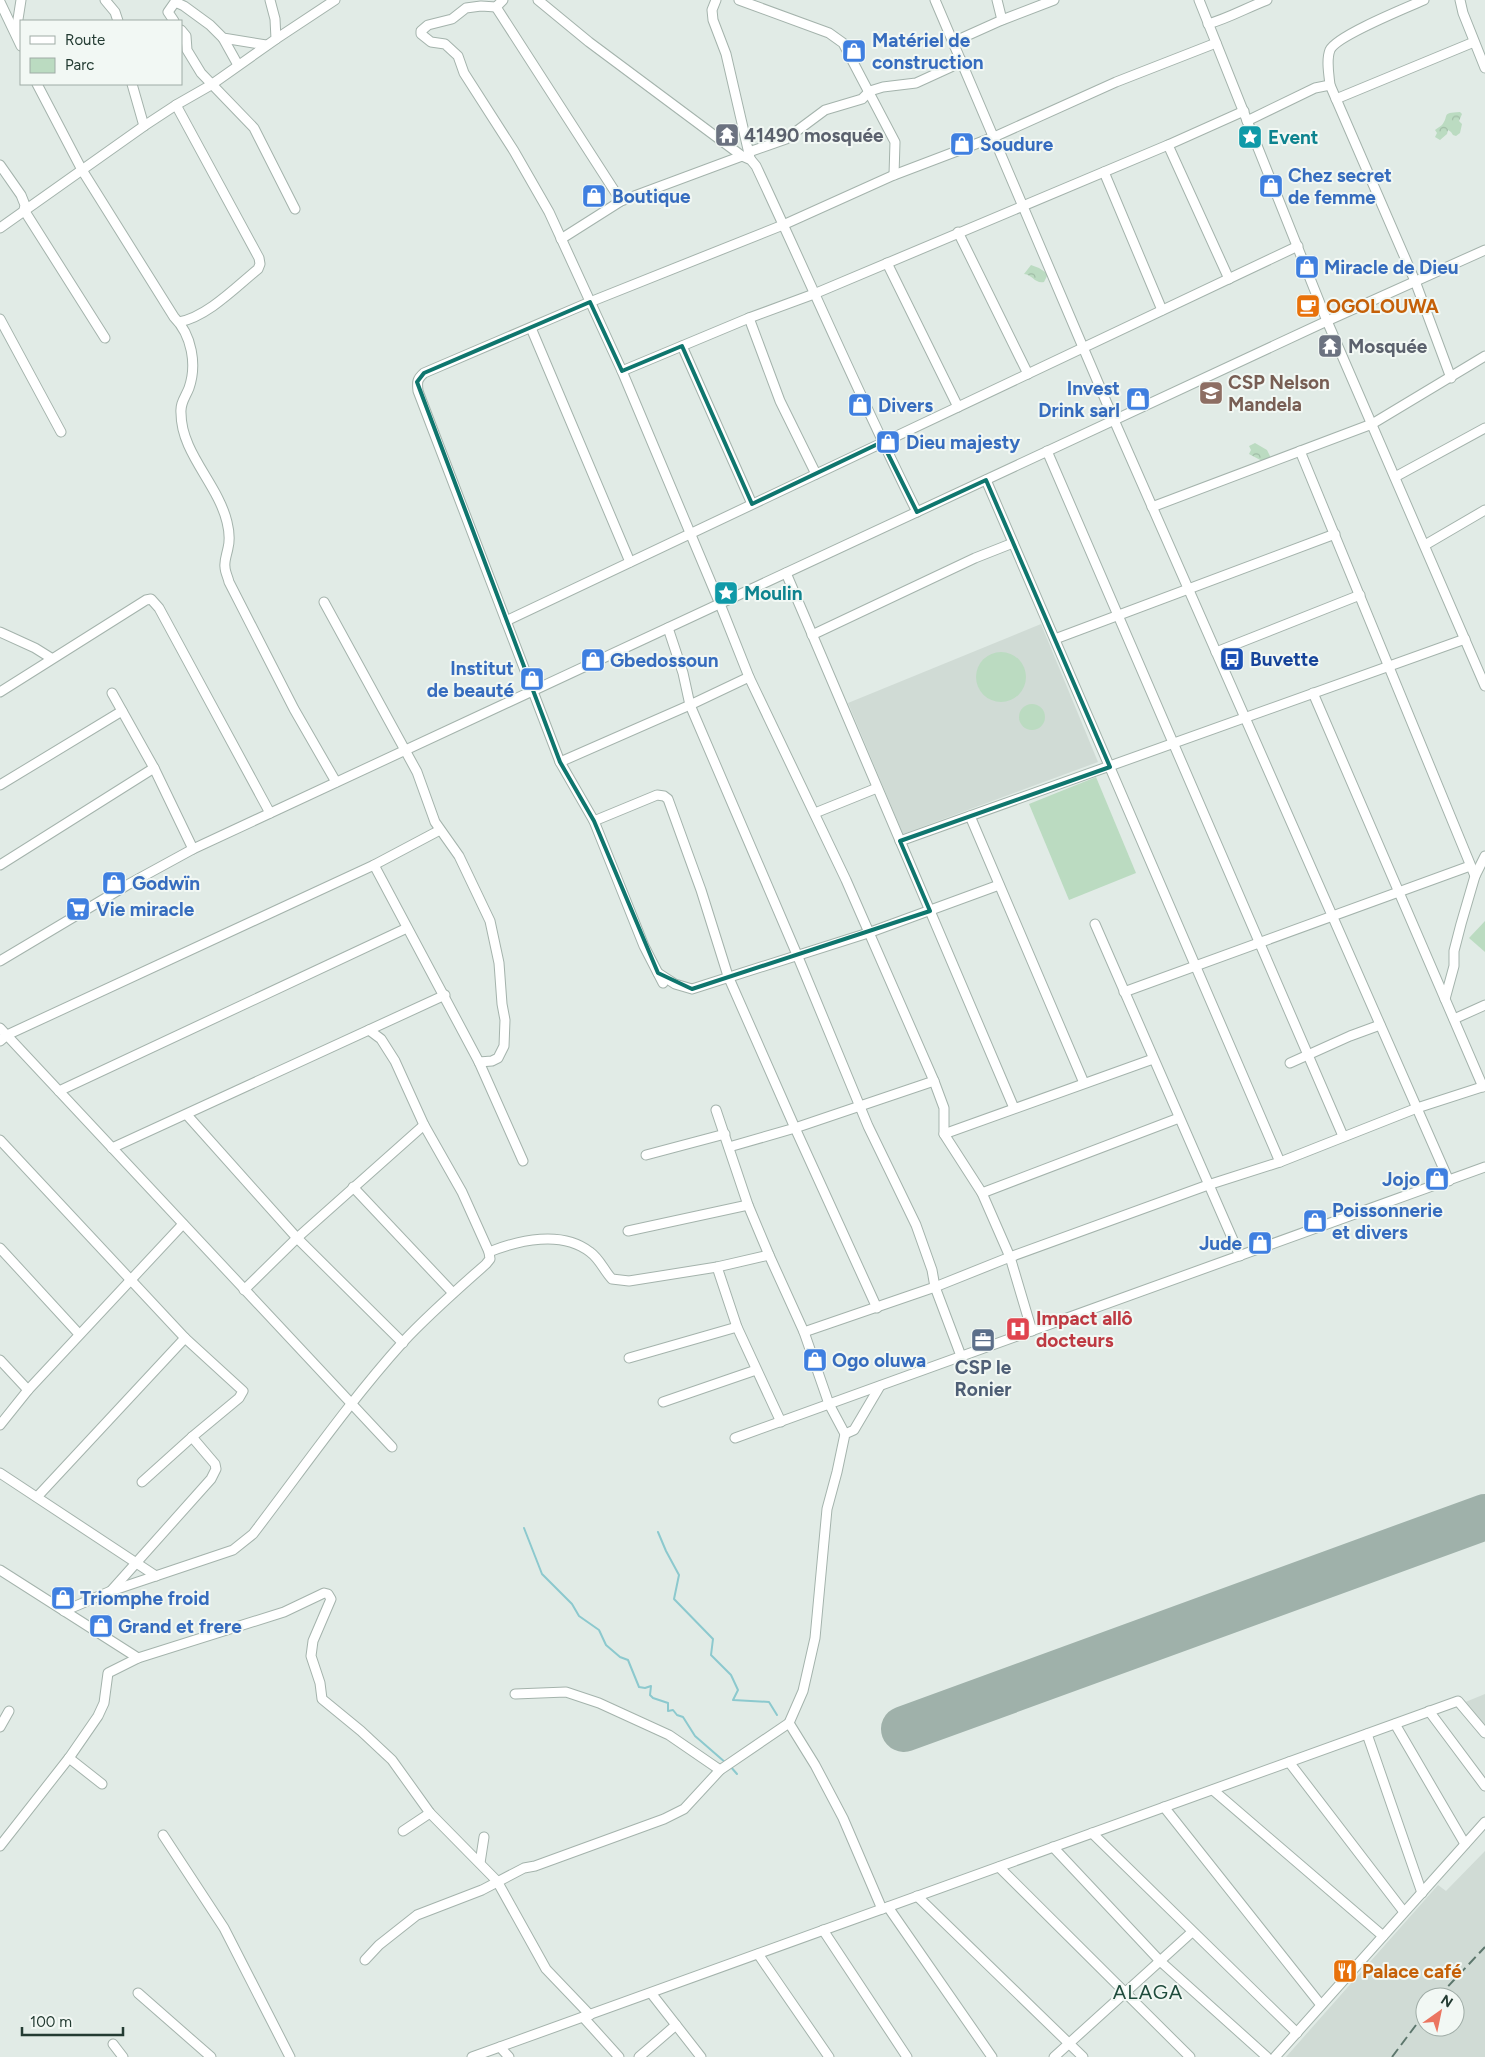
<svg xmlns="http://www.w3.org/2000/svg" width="1485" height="2057" viewBox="0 0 1485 2057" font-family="Figtree,sans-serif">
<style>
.built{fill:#d0dbd5;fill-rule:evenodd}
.green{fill:#bbdbc1}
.forest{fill:url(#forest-crowns)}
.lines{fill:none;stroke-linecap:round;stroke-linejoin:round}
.stream{stroke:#8cc9ce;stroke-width:2}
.runway{stroke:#9fb1aa;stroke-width:46}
.minor-casing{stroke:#a4b3ac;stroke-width:11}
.minor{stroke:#fff;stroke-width:9}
.rail{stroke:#5d776d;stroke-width:2;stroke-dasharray:10 5;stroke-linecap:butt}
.marked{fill:none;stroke:#0f766e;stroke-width:4;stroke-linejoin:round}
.labels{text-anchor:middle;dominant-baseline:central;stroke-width:4;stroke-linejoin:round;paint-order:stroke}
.shop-label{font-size:19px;font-weight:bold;fill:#366cbe;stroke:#f2f8f4;text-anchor:start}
.worship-label{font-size:19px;font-weight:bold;fill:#5b616d;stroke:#f2f8f4;text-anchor:start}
.culture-label{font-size:19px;font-weight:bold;fill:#0d838f;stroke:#f2f8f4;text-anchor:start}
.food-label{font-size:19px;font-weight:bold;fill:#c56008;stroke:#f2f8f4;text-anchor:start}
.education-label{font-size:19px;font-weight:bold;fill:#785e54;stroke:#f2f8f4;text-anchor:start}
.transit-label{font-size:19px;font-weight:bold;fill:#164399;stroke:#f2f8f4;text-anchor:start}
.health-label{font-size:19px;font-weight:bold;fill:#be3a42;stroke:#f2f8f4;text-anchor:start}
.service-label{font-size:19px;font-weight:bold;fill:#4e5e75;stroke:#f2f8f4}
.neighbourhood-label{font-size:20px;letter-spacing:1px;fill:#1f4c3d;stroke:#f2f8f4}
</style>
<defs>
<pattern id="forest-crowns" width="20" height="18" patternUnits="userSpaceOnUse" patternTransform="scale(1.25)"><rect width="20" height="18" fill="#bbdbc1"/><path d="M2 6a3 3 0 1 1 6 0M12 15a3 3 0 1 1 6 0" fill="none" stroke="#a0bda6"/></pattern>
</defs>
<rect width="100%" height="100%" fill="#e1ebe6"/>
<!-- built -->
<g class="built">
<polygon points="1041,624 1098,762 903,834 848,703"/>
<polygon points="1485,1694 1485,1727 1463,1703"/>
<path d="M1485,1851V2057H1286L1438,1885L1446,1891ZM1425,1997H1455V2027H1425Z"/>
</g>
<!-- green -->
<g class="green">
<circle cx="1001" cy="677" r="25"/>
<circle cx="1032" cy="717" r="13"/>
<polygon points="1096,777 1136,873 1069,900 1029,804"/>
<polygon points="1485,921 1485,952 1469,938"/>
</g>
<!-- forest -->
<g class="forest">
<path d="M1460,112L1462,114L1459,121L1462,124L1460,133L1456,136L1453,135L1451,132L1448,130L1447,134L1440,140L1435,137L1437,133L1435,130C1437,128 1440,127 1442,125C1450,115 1440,113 1460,112Z"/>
<path d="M1031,265L1039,268L1048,274L1044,282C1035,284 1033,275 1024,274Z"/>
<polygon points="1255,443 1267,450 1272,460 1264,462 1249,454 1251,450 1249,446"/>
</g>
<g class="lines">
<!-- stream -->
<g class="stream">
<polyline points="524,1528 542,1574 572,1604 579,1616 599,1630 606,1645 620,1657 628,1660 639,1687 645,1688 651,1686 650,1695 653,1698 668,1703 668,1711 673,1710 677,1715 683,1717 695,1736 726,1763"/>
<polyline points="658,1532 666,1551 679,1575 674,1599 713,1639 711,1655 731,1675 738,1690 733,1700 769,1702 777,1715"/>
<polyline points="730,1766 737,1774"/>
</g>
<!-- runway -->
<polyline class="runway" points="904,1729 1485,1517"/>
<defs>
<g id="minor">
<polyline points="105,0 115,12 118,21"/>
<polyline points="503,0 496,7 481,6 466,8 452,19 428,25 421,31 421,34 431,42 445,44 458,56 464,73 514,151 549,212 622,371 720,604 749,677 846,880 934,1081 944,1108 944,1134 982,1193 1010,1257 1032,1331"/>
<polyline points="538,0 589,42 742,156"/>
<polyline points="716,0 712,10 713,20 726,54 750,158"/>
<polyline points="739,0 829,33 843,43 895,142 894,175"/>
<polyline points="935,0 1114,420 1449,1181"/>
<polyline points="997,0 1002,20"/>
<polyline points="1199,0 1327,321 1485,686"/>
<path d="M1424,0C1408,7 1336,36 1330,50C1326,60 1329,75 1330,85L1415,281L1451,378"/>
<polyline points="1460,0 1463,13 1485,68"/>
<polyline points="0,2 21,46"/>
<polyline points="496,7 621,201"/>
<polyline points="174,21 168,12 175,2 184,6 210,25 223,38 266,45"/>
<path d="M1208,24C1229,18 1246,8 1267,0"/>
<polyline points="181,30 186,36 187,50 201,73 254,128 295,209"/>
<polyline points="16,32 21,0"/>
<polyline points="223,38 238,65"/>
<polyline points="276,39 335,0"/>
<polyline points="953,42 1002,20 1054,0"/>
<path d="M37,84L82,170L174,317C192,335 197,365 189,388C185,398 180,403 181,413C181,453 218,484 227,522C229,530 230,540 228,548C227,554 224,561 225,567C225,572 228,577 229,582L294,709L336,782"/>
<polyline points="132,84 144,126"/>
<polyline points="1336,99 1474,42"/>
<path d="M176,105L259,258L260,264L258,269C236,287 207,317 179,322"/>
<polyline points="1247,121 1315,88 1330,85"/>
<polyline points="1168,145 1229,279"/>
<polyline points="749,152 786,139 825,110 862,99 870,91 883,87 916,83 951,67 961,60"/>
<polyline points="0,165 21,195 25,205 24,210 105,338"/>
<polyline points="1104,172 1162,310"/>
<polyline points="0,228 144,126 176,105 211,85 276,39 275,19 270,0"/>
<polyline points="958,232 1028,374"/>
<path d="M561,239L621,201L742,156L751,160L756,166C810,281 860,398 917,512"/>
<polyline points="887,263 958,407"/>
<polyline points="749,318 780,401 816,474"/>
<polyline points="0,319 61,432"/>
<polyline points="531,328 630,562"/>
<polyline points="682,346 752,504"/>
<polyline points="622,371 749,318 814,294 1168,145 1244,111"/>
<polyline points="1047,451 1343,1136"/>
<polyline points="1300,451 1475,876"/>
<polyline points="1395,477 1485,428"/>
<polyline points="986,480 1280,1162"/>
<polyline points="1152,507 1372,424 1485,356"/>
<polyline points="1425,545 1485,510"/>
<polyline points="786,573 1014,1108"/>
<polyline points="324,602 417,772 435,822 459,856 490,921 499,963 502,1004 505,1020 504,1046 498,1058 492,1061 479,1062"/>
<polyline points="506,621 1298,246"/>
<polyline points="668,628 683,673 690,705 798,957 868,1126 916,1225 932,1270 935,1287 961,1356"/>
<polyline points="0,632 35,648 51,658"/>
<polyline points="812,635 975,558 1013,543"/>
<polyline points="1055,639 1335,534"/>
<polyline points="1216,652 1360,595"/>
<polyline points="0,692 146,600 151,599 159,608 270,813"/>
<polyline points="112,693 154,768 193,849"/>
<polyline points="1313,693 1483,1087"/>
<polyline points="560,762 690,705 749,677"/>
<polyline points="0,785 122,711"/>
<polyline points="815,813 877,788"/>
<polyline points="970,816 1084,1083"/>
<polyline points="594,821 657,795 664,796 668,799 701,890 728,976 795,1128 877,1308"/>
<polyline points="900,841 1465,639"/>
<polyline points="0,865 154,768"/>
<polyline points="374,865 479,1062 523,1161"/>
<polyline points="1095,924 1240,1256"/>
<polyline points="0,961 129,884 193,849 1327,321 1485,250"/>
<polyline points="658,973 675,984 692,989 868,933 999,885"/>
<path d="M663,983L644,946L594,821L560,762L418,391C417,382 417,379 424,373L590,302L783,225L894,175L994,137L1116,82L1216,43"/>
<polyline points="1124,992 1470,866"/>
<polyline points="1445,999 1454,966 1454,951 1461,924 1475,876 1485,856"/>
<polyline points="1454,1019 1485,1005"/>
<polyline points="0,1028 392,1447"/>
<polyline points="0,1041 7,1035 374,865 440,830"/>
<polyline points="1290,1063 1350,1036 1380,1025"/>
<polyline points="59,1091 407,928"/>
<polyline points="716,1110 748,1205 769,1255 804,1332 829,1404 845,1434"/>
<polyline points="187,1115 297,1238 403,1343"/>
<polyline points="944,1134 1153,1059"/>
<polyline points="0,1140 185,1338 243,1391 239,1398 192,1437 142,1482"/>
<polyline points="729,1147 795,1128 934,1081"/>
<polyline points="112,1148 445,995"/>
<polyline points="646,1155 725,1134"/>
<polyline points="353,1187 453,1293"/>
<polyline points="982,1193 1179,1118"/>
<polyline points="628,1231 748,1205"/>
<polyline points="0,1248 79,1334"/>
<path d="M489,1252C519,1240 562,1230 590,1252C600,1259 604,1271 612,1279L629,1281L717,1267L769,1255"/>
<polyline points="717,1267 737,1327 781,1422"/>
<polyline points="244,1290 297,1238 424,1125"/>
<polyline points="804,1332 935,1287 1010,1257 1208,1185 1280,1162 1417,1108 1485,1086"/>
<polyline points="629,1358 737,1327"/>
<polyline points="0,1360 28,1390"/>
<polyline points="663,1402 756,1370"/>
<polyline points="0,1425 28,1390 183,1224"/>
<polyline points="735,1438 1485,1167"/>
<polyline points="0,1473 156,1576"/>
<polyline points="37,1497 185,1338"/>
<polyline points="0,1570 138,1658"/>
<polyline points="111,1591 211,1479 216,1469 215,1464 192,1437"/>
<path d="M64,1611L111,1591L233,1550L253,1534C302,1470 349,1402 403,1342C429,1314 458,1289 486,1264L490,1259L489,1252L462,1192L424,1125L395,1061L381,1039L369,1030"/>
<polyline points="515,1694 566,1692 599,1703 669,1735 720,1770"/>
<polyline points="1429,1711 1485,1786"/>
<polyline points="789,1723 815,1765 843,1818 882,1909"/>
<polyline points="1395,1724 1465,1844"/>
<polyline points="0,1727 9,1711"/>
<polyline points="1367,1734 1422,1893"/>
<polyline points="69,1758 102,1784"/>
<polyline points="1289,1762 1404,1912"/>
<polyline points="1213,1790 1383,1936"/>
<polyline points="1164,1807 1321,2005"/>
<polyline points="403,1831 430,1813"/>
<polyline points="1092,1833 1297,2033"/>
<polyline points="163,1835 224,1928 290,2057"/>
<polyline points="0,1846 69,1758 98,1716 104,1703 108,1673 138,1658 284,1612 324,1593 328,1594 331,1599 313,1641 311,1656 320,1683 322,1699 361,1731 392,1760 430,1813 497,1881 546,1969 590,2015"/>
<polyline points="1053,1847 1160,1961 1267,2057"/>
<polyline points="480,1863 484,1837"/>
<polyline points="999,1867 1190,2057"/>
<polyline points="917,1896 1083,2057"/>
<polyline points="888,1907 992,2057"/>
<polyline points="823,1930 907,2057"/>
<polyline points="758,1954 829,2057"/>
<polyline points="365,1960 379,1945 417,1915 482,1890 524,1868 535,1866 664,1819 684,1809 720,1770 789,1723 803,1691 815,1638 827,1509 837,1472 845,1434 854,1430 880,1386"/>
<polyline points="138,1993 211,2057"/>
<polyline points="651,1993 701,2057"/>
<polyline points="583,2017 619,2057"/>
<polyline points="113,2044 123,2057"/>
<polyline points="500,2047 509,2057"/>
<polyline points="472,2057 1458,1701 1485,1733"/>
<polyline points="639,2057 676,2025"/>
<polyline points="1054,2057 1192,1932"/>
<polyline points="1275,2057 1485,1822"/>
</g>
</defs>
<!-- minor casing -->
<use href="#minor" class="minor-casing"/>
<!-- minor -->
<use href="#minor" class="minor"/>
<!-- rail -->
<g class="rail">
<polyline points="1438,1997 1485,1947"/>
<polyline points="1392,2057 1425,2013"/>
</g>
</g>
<!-- marked area -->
<path class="marked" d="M590,302L622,371L682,346L752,504L882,442L917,512L986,480L1110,767L900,841L930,911L692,989L658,973L594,821L560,762L417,382L424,373Z"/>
<!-- icons -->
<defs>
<symbol id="shop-square" viewBox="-11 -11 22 22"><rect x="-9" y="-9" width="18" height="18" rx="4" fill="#3f7fe0" stroke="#f2f8f4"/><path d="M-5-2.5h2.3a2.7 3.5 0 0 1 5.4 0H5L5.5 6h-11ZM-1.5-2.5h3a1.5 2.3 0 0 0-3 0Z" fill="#fff"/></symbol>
<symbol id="temple-square" viewBox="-11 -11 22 22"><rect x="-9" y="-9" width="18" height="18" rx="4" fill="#6b7280" stroke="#f2f8f4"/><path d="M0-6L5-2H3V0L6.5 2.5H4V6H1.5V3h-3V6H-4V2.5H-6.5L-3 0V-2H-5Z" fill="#fff"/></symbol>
<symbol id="sight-square" viewBox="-11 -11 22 22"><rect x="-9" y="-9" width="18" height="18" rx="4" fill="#0f9aa8" stroke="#f2f8f4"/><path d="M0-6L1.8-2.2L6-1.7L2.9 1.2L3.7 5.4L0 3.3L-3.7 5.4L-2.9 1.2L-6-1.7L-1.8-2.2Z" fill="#fff"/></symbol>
<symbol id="cafe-square" viewBox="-11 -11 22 22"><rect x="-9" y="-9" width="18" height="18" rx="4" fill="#e8710a" stroke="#f2f8f4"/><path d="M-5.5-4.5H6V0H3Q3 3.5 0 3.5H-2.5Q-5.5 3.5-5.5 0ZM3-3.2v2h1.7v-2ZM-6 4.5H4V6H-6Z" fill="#fff"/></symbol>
<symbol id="school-square" viewBox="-11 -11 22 22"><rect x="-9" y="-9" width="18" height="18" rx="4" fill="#8d6e63" stroke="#f2f8f4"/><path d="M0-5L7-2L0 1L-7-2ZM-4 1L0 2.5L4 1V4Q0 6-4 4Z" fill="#fff"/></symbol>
<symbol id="bus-square" viewBox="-11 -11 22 22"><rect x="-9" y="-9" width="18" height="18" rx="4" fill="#1a4fb4" stroke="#f2f8f4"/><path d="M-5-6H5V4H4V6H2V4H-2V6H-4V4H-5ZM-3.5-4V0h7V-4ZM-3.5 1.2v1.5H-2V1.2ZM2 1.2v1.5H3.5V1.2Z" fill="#fff"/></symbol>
<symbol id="supermarket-square" viewBox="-11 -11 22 22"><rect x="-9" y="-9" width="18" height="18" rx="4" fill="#3f7fe0" stroke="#f2f8f4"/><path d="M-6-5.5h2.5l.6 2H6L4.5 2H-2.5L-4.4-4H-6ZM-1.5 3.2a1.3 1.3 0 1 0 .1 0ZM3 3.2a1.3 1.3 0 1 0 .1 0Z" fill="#fff"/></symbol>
<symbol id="hospital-square" viewBox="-11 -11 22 22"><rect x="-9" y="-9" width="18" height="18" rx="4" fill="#e0444e" stroke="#f2f8f4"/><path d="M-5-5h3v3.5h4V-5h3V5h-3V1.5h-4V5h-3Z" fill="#fff"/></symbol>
<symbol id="office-square" viewBox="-11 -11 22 22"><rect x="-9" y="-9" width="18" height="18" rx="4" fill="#5c6f8a" stroke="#f2f8f4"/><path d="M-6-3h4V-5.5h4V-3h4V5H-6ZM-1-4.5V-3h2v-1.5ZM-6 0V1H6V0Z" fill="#fff"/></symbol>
<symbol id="restaurant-square" viewBox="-11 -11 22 22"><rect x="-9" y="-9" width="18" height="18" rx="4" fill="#e8710a" stroke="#f2f8f4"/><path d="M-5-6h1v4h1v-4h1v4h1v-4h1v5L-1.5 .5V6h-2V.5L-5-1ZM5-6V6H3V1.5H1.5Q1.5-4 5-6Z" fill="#fff"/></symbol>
</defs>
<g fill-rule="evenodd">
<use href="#shop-square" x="840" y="37" width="28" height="28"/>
<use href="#temple-square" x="713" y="121" width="28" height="28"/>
<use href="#sight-square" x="1236" y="123" width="28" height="28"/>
<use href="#shop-square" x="948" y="130" width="28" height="28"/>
<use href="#shop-square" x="1257" y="172" width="28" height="28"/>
<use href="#shop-square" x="580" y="182" width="28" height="28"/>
<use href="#shop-square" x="1293" y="253" width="28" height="28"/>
<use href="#cafe-square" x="1294" y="292" width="28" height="28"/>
<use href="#temple-square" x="1316" y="332" width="28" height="28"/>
<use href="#school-square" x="1197" y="379" width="28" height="28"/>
<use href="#shop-square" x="1124" y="385" width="28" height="28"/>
<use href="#shop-square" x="846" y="391" width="28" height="28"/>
<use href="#shop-square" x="874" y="428" width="28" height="28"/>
<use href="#sight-square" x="712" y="579" width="28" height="28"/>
<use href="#bus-square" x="1218" y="645" width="28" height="28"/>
<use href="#shop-square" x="579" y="646" width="28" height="28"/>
<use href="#shop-square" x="518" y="665" width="28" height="28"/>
<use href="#shop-square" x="100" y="869" width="28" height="28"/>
<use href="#supermarket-square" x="64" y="895" width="28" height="28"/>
<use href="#shop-square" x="1423" y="1165" width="28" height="28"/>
<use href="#shop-square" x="1301" y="1207" width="28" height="28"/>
<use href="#shop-square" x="1246" y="1229" width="28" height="28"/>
<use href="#hospital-square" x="1004" y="1315" width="28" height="28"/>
<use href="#office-square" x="969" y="1326" width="28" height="28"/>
<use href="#shop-square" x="801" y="1346" width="28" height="28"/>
<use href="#shop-square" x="49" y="1584" width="28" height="28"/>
<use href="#shop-square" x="87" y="1612" width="28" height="28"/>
<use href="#restaurant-square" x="1331" y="1957" width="28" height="28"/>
</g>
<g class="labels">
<!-- shop labels -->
<g class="shop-label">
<text x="872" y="40">Matériel de<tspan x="872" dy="22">construction</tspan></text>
<text x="980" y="144">Soudure</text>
<text x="1288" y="175">Chez secret<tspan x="1288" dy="22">de femme</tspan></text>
<text x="612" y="196">Boutique</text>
<text x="1324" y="267">Miracle de Dieu</text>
<text x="1120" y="388" text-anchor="end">Invest<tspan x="1120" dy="22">Drink sarl</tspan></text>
<text x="878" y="405">Divers</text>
<text x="906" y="442">Dieu majesty</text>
<text x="610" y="660">Gbedossoun</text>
<text x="514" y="668" text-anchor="end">Institut<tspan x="514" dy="22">de beauté</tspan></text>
<text x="132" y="883">Godwïn</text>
<text x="96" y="909">Vie miracle</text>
<text x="1420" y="1179" text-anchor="end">Jojo</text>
<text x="1332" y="1210">Poissonnerie<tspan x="1332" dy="22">et divers</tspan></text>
<text x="1242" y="1243" text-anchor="end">Jude</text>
<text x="832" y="1360">Ogo oluwa</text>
<text x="80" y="1598">Triomphe froid</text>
<text x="118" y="1626">Grand et frere</text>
</g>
<!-- worship labels -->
<g class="worship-label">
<text x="744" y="135">41490 mosquée</text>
<text x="1348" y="346">Mosquée</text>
</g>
<!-- culture labels -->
<g class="culture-label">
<text x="1268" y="137">Event</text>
<text x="744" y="593">Moulin</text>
</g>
<!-- food labels -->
<g class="food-label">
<text x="1326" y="306">OGOLOUWA</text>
<text x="1362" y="1971">Palace café</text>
</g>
<!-- education labels -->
<g class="education-label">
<text x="1228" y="382">CSP Nelson<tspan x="1228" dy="22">Mandela</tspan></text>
</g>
<!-- transit labels -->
<g class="transit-label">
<text x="1250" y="659">Buvette</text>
</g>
<!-- health labels -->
<g class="health-label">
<text x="1036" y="1318">Impact allô<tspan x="1036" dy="22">docteurs</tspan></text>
</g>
<!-- service labels -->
<g class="service-label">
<text x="983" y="1367">CSP le<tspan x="983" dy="22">Ronier</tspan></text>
</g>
<!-- neighbourhood labels -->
<g class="neighbourhood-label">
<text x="1148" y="1992">ALAGA</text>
</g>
</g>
<!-- legend -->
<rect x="20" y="20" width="162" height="65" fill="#f2f8f4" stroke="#9faca6"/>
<rect x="30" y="36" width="25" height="8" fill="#ffffff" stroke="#9faca6"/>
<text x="65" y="45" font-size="15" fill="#233b32">Route</text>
<rect x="30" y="58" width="25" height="15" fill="#bbdbc1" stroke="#9faca6"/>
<text x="65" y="70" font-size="15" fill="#233b32">Parc</text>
<!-- north arrow -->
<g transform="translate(1440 2012) rotate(33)"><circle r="24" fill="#f2f8f4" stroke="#9faca6"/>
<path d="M0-4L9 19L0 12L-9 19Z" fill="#eb7560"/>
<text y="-8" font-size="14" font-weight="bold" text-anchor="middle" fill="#233b32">N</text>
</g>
<!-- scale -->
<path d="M22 2027v8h101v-8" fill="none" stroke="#233b32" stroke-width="2.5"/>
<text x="30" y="2027" font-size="15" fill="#233b32" stroke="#f2f8f4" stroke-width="4" paint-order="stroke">100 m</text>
</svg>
